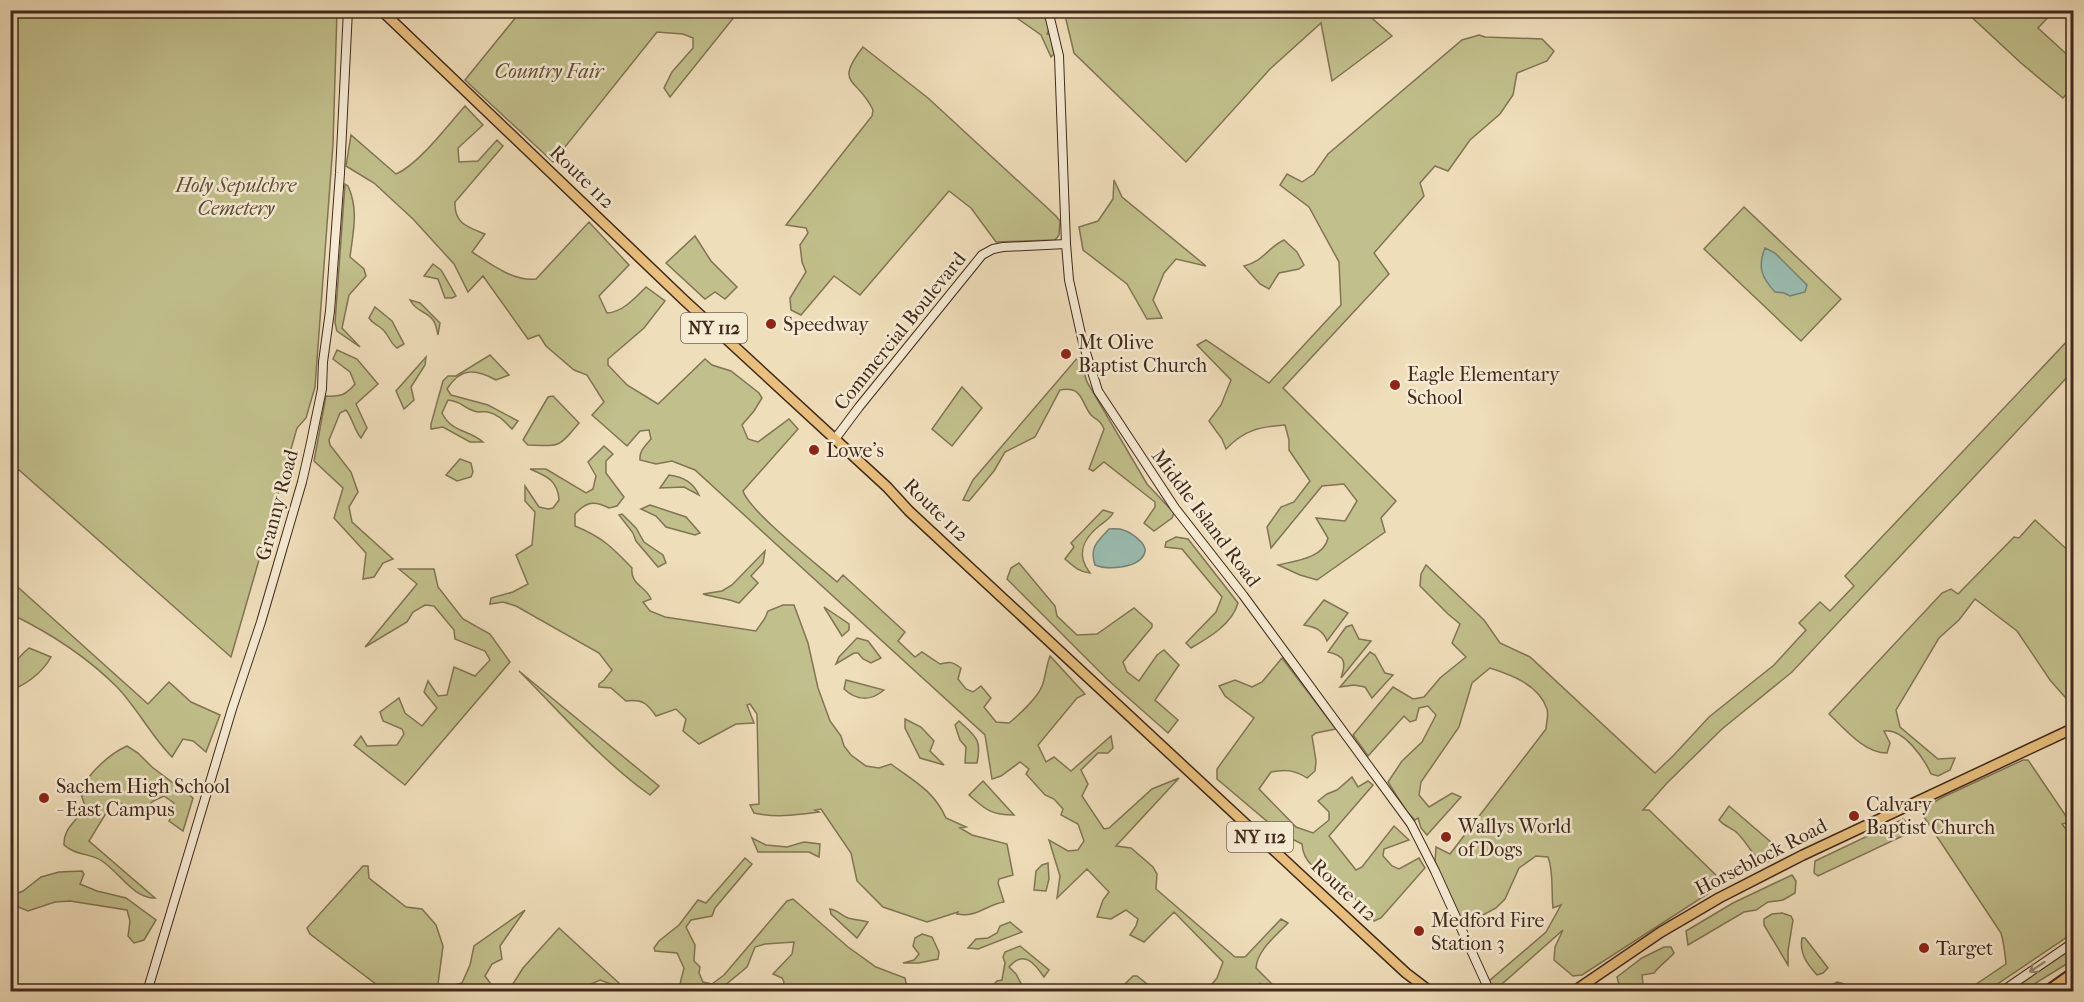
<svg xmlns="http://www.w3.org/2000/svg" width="2084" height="1002" viewBox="0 0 2084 1002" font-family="'IM FELL French Canon',serif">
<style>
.green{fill:#c1bf8b;stroke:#817454;stroke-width:1.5}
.water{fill:#9abcb0;stroke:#768175;stroke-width:1.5}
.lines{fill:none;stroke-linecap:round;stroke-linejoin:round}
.secondary-casing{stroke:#41291c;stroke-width:10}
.primary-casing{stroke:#41291c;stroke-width:12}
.highway-casing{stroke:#41291c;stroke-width:14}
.secondary{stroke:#f5ead2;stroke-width:8}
.primary{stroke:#e8bf7d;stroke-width:9}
.highway{stroke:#e8bf7d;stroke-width:10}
.oneway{stroke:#9b8a77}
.poi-dot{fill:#8f2418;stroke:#f5ead2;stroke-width:2}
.labels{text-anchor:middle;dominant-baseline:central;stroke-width:5;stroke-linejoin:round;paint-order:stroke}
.shield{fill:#f5ead2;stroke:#776353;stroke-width:1.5}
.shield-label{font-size:18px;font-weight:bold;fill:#41291c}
.park-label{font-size:20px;font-style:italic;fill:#614e38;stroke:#f5ead2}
.street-label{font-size:20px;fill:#41291c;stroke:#f5ead2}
.poi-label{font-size:20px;fill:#41291c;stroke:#f5ead2;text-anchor:start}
</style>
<rect width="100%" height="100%" fill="#efdeba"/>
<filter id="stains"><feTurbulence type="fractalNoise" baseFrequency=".00333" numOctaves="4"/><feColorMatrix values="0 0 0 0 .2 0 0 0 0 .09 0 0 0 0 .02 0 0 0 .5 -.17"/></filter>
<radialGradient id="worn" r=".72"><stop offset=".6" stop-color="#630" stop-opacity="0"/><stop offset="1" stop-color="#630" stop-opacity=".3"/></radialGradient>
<!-- green -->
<g class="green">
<polygon points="11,10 337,11 333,144 315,387 306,418 297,428 231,657 19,470 11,477"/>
<polygon points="521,11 521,10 739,11 670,97 664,88 672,72 693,48 693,38 683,34 657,32 553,162 465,80"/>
<polygon points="1007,11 1045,11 1049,29 1047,34 1051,35 1054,54 1051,57 1041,35"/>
<polygon points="1064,11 1364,11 1392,36 1332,81 1321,23 1270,69 1186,162 1074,53"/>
<polygon points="1965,11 2054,11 2038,28 2073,60 2073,87 2063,98 2021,63"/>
<path d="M1479,35L1485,37L1542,39L1554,51L1547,61L1517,73L1513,95L1500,114L1470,140L1448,171L1435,166L1420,183L1424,196L1374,253L1389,274L1283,388L1396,501L1381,518L1385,532L1317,580L1300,575L1278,565C1295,561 1324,558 1328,538L1316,518L1345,521L1357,501L1344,484L1322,486L1271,548L1267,527L1281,507L1294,502L1310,481L1289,450V440L1285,425C1259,427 1244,430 1226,449L1222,439L1209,421L1221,405L1231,380L1197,345L1206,340L1269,383L1341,305L1339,262L1309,207L1280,185L1287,174L1302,182L1314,174L1328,154L1462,40Z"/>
<path d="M863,47L928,98L1055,215L1060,221L1059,235L1055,240L996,242L971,208L949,191L860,295L834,276L801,315L791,310L790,298L806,272L802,262L800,245L808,233L806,228L786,225L872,116L873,110C858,77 833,86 863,47Z"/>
<path d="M465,106L483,125L458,148L459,162L478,161L497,140L503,146L455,202C454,224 468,227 485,234L472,252C489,263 514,282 536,279L589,222L629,265L599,296L607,313C623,312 635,298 646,287L665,301L644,328L608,359V365L627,385L658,404L705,359L712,365L731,371L759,393L762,398L754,411L742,425L748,439L758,442L789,419L798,429L743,491C749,511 818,565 837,582L843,575L905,632L898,641L915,657L922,652L940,664C950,661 953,662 961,668L958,679L966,689L973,692L981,686L991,698L984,707L996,722L1009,723C1019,715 1038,697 1042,686C1046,676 1046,666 1050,656L1085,694L1077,698L1038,745L1046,762L1054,757L1071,771L1111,736L1113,748L1108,753H1098L1081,770L1088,784L1082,796L1104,829L1109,828L1152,789L1179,778L1116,846L1131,848L1153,867L1157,874L1156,889L1235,957H1245L1281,919L1288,923C1277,935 1257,950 1256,968L1279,991H1272L1259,983L1268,991H1206L1217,978L1223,962L1174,912L1144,942L1130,935L1136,926L1138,919L1126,910L1111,919L1097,917L1103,900L1109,892L1087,869L1057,898L1060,876L1049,840L1068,851L1078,850L1084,841L1078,824L1061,815L1063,809L1054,799L1045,795L1026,774L1029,769L1020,762L1001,776L992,779L985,735L695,470L672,461L656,464L640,460C639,451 645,446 651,439L649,430L640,431L627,446L592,415L604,402L587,375L574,370L546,346L539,335L528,339L483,276L468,292L454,264L413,219L374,183L346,166L351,135L396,174C418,165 448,125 465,106Z"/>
<polygon points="1114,180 1122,197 1206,266 1176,259 1164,273 1153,300 1162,318 1147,319 1127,284 1083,250 1079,227 1098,221 1113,199"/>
<path d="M345,184L348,186C359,210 353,232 350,257L364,269L366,276L349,295L342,328L360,347L337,331L335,323Z"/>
<polygon points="1744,207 1841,299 1801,341 1704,249"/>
<polygon points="695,236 711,261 737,287 725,299 715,292 705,299 666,263"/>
<path d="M1284,240L1297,252L1304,265L1299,269L1279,273L1269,289L1260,284L1244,266C1264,261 1267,248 1284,240Z"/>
<polygon points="433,264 441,270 456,296 452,298 445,298 438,279 424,276"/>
<path d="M410,300L420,303L440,323L438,335C437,330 436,324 433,320C427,311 417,313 410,300Z"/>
<path d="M375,307L392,321L404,344L397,348C389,342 389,334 381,328C376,324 373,324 369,318Z"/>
<path d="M2073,335V371L1792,672L1722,729L1667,783L1643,810H1649L1722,881L1723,884L1582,975L1573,976L1554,960L1555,947L1563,930L1494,991L1489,981L1546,932L1561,905L1553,908C1551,890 1554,873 1548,857L1536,856L1519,868L1505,899L1496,908L1463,926L1435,862L1436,847L1450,854L1546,729C1546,723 1549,715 1547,709C1539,685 1512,675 1490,668L1472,683L1459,727L1421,782L1419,795L1429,807L1452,793L1461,797L1427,835L1421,828L1418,818L1415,820L1407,812L1388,782L1402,761L1422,742L1436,715L1428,706L1419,708L1416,720L1410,722L1404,716L1368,756L1353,735L1393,687L1413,699L1424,697L1440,678L1466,657L1452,643L1460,624L1448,614L1420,586L1421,574L1426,565L1484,620L1500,643L1530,657L1655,773L1673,756L1709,717L1774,665L1806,630L1799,623L1820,602L1830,611L1854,586L1845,576Z"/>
<path d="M337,350L357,359L378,384L356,404L367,428L361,438C354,430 353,419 346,410L340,413L329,440L330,445L351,472L358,492L349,507L352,522L393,559L383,563L374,577L363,579L366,553L334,518L343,488L314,461L326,396C340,397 346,395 355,384L350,372L333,359Z"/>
<path d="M490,355L509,375L496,380C476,369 461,367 447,389L451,395L488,405L518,421L512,429C505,422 498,414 488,412C483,411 479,413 474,411C462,407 463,402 448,400L442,413C452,433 468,429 483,442H470L443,427L431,429V424L443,381L448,376H456Z"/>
<path d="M1079,356L1087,382L1147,484L1174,513L1172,518L1154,531L1144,523L1155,507V502L1104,462L1093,471L1089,469L1104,429C1100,419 1097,421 1091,415C1081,403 1083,385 1060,390L1035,437L1005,452L994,471L969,501L963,500L973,480Z"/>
<polygon points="426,357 425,365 411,387 414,400 404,409 396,391"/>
<polygon points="962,387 982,408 952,446 932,429"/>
<path d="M553,396L579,423C558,448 561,446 528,445L523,440L548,397Z"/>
<path d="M604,446L613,454L606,461V473L624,497L617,506L609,508C594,500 586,502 575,514V526C602,537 612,547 632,568C630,585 646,586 651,599L643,602L650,611L665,617L756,631L765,618L768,611L783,605H794L808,643L818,688L830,721L841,736L844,746L851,755L866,766L879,768L891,764C914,781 934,791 946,818L966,827L960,828L972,835L1007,844L1013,875L999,879L998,883L1004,902C985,905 977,918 957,914L958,912L927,922L883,907L857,881L851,853L821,809L815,810L819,812C796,815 777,818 754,813L750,805L759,804L757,714L750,704L747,705L754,723L736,724L699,744L683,731L686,719L676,709L656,716C647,703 642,699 626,701L611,688L599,687V684L604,680L612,670L599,653L516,606L503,602L490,604L491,598L513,592L528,584L516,555L532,545L535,512L525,501V486L539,507L548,509L553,508L559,500C558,481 547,476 530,469H546L586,493L593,489L596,476L588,462Z"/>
<polygon points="460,459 471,463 473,472 471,477 457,481 446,475"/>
<path d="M669,475C683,477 693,482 699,495L684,487L660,488Z"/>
<polygon points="650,505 686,517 700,533 695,535 666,527 656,516 641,509"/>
<path d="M1103,510L1113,513C1110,519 1104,522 1099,526C1082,540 1076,555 1090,573C1079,572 1073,566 1065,559L1074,547L1071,543Z"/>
<polygon points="622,514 636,528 644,542 663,555 666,563 658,567 636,541 633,533 619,515"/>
<path d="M2035,520L2073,555V704H2071L2050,680L2017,631L1975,599L1959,620L1939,638L1896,710L1900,727L1938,759L1955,758L1950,770L1938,776L1931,774C1924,758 1903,728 1884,731L1890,743L1887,753C1864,753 1844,728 1829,714L1942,593L1951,589L1958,594L2014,537L2019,538Z"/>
<path d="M1176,537L1188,539L1238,603C1232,624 1210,637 1191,648L1186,643L1216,612L1222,597L1182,549L1165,547L1166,542Z"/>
<path d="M765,551L763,563L751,576L758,583L739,603C727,598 716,598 703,594L722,591L732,585Z"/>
<polygon points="1019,563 1055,606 1057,616 1077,635 1097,634 1134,608 1152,624 1152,627 1123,662 1127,672 1139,681 1157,655 1164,650 1179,665 1155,700 1178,720 1168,733 1108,680 1007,579 1011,568"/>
<polygon points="399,569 434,569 438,587 463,619 490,634 510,662 405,785 354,745 361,736 367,746 397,745 404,734 402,729 383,721 380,712 399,698 405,713 422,726 437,708 424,692 428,681 438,696 447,695 454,667 475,676 490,660 485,651 455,639 454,630 434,606 425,605 413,612 407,622 365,647 417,584"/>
<path d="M10,580L148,704L169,682L191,702L220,715L206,752L193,741L183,739L172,757C151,736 138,709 117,687C86,656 50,633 11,614Z"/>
<path d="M1324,600L1348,613L1327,641C1323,630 1315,627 1304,625Z"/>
<polygon points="824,607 849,624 849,630 842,636"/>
<path d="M1352,625L1359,639L1371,641L1341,678C1346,663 1346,656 1328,652L1346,627Z"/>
<polygon points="857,638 868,641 881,658 871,663 863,659 858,653 854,653 836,664 839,657"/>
<path d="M29,648L51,657C43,672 26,685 11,690C10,671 13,661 29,648Z"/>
<polygon points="1370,652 1375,655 1385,673 1393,675 1372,698 1365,687 1354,685 1340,687"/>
<path d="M1282,658L1336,729L1316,733L1312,736L1316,761L1315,771L1307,778C1295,770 1285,769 1271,772L1259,789L1296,827L1313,833L1329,820V812L1318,801L1327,794L1337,790L1352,777L1358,787L1368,781L1373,785L1329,836L1356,870L1362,867L1394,826L1409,840L1384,849L1383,856L1392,866L1399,869L1419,858L1425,868L1381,918L1374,921L1354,897L1334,885L1331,879C1317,871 1303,862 1302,844L1282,834L1217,779V769L1254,718L1225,696L1219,686L1235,680L1252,687L1262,682Z"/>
<path d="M519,671L659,786L650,795C602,761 561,713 519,671Z"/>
<path d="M846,680L884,690C871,701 857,701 844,689Z"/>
<polygon points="905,719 921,727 934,741 930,751 944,765 920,758 905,728"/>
<path d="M959,721C976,737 982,739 977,763H965L966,747L960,740L955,725Z"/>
<path d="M127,746L138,753L152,767L193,798L183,831L169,821L173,814L174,803L164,796L153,801L141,814L114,800L89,841L155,898C133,898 120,873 102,861C91,853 76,856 64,845C63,827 78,821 85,806L80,791C89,773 109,754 127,746Z"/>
<path d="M2023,760H2028L2070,822L2062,824L2068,832L2073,834V933L1987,991H1966L2006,964C2005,953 2004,943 2001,933L1924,817L1926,807L1941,798Z"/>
<path d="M983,781L1014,815C991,815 986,810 969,795Z"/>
<path d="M1729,806L1779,849L1777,857L1765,863C1751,856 1747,841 1735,831C1729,827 1723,825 1719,820Z"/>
<polygon points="1903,819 1911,825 1911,832 1818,876 1814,873 1815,861"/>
<polygon points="752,838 766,845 787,847 804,842 820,844 819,857 809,852 758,852"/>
<polygon points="745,858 752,864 715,908 712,916 691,920 686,927 695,945 694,961 700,967 699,973 703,982 712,984 724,975 787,901 793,899 848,947 876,967 905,978 906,983 917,991 781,991 784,982 782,978 773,974 792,954 794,942 765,944 755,947 747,967 718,991 670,991 679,988 684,968 677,953 655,951 654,948 659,941 679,925 698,900 706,903"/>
<polygon points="1048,863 1049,879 1046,891 1034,890 1036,871 1042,865"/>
<polygon points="363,866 368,866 369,878 406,907 422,909 436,925 443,946 438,984 446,987 462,983 470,965 474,946 525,910 500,946 502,959 492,964 485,976 496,991 511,987 523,968 559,928 619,983 619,987 600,980 591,984 586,991 385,991 310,934 307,928"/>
<polygon points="82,871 84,874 80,884 97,891 126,898 156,920 144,940 134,943 128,936 130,921 127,910 70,901 55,902 28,911 11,904 11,896 23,891 41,877 59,872"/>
<polygon points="1792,875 1796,881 1795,893 1783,900 1768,902 1756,910 1744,912 1688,945 1686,931 1733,903"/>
<path d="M830,909C837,910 841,915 848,918C855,920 862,920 868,922L857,938L831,914Z"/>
<polygon points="1782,913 1791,916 1793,920 1788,951 1788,965 1764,925 1764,919 1772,914"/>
<polygon points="1010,922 1022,932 978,949 968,948 976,939 988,938 997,933 1000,926"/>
<polygon points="922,934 932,937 939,952 938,959 919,963 903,963 914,960 919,954 913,946 915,938"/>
<path d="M1802,938H1805L1828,968L1823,973L1817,975C1807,964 1799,953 1802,938Z"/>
<path d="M1020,946L1049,970L1044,977C1035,964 1024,949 1009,967L1016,974L1025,991H988L997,981L1002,980L1005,963L1003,957L1005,952Z"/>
<path d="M1664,947H1671L1674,953C1667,961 1660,965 1654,973L1642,975L1643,984L1648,991H1629L1625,987L1619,985L1617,977L1642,958Z"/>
<polygon points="2073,947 2073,960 2023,991 2010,991"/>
<polygon points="1133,976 1137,976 1156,991 1123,991 1120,989"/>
<polygon points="1837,982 1844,984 1848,991 1827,991 1828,987"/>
</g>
<!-- water -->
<g class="water">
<path d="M1765,248L1775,253L1807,285L1805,292L1790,296L1784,293L1775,292C1762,278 1757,267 1765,248Z"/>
<path d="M1109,529C1114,529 1119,528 1123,530C1130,532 1147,543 1145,552C1140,569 1107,570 1095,565C1089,547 1098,541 1109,529Z"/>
</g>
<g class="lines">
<defs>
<g id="secondary">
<polyline points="1048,10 1059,56 1066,244 1069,280 1083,343 1098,391 1175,508 1243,595 1411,824 1435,871 1490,992"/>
<polyline points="835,439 859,407 982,255 993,249 1003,247 1066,244"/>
<polyline points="147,992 232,709 261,622 302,482 310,447 322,389 323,362 330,311 340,173 348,10"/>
<polyline points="2001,992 2074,942"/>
</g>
<g id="primary">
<polyline points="381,10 684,300 887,487 909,511 1406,973 1431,992"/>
<polyline points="1573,992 1661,932 1719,898 1803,855 2074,728"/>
</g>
<polyline id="highway" points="2047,992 2074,973"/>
</defs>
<!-- secondary casing -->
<use href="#secondary" class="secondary-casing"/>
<!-- primary casing -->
<use href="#primary" class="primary-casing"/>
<!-- highway casing -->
<use href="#highway" class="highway-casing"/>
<!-- secondary -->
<use href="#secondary" class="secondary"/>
<!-- primary -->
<use href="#primary" class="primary"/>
<!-- highway -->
<use href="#highway" class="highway"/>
</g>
<!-- one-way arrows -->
<defs><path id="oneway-shaft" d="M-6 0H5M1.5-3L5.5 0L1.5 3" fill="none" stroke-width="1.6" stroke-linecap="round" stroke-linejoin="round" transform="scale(1.5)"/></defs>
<use class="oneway" href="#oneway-shaft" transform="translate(2037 967) rotate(146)"/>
<!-- markers -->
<g class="poi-dot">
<circle cx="771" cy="324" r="6"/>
<circle cx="1066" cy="354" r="6"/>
<circle cx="1395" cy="385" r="6"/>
<circle cx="814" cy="450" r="6"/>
<circle cx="44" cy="798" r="6"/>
<circle cx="1854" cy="816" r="6"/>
<circle cx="1446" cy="837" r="6"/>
<circle cx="1419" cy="931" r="6"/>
<circle cx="1924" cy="948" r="6"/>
</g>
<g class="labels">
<!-- shield labels -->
<g class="shield">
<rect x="681" y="313" width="66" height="30" rx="4.5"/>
<rect x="1227" y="822" width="66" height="30" rx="4.5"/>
</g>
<g class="shield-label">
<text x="714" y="328">NY 112</text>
<text x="1260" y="837">NY 112</text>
</g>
<!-- park labels -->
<g class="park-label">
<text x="549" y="71">Country Fair</text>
<text x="236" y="185">Holy Sepulchre<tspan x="236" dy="23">Cemetery</tspan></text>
</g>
<!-- street labels -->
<g class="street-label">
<text transform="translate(582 177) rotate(44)">Route 112</text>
<text transform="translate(900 331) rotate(-51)">Commercial Boulevard</text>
<text transform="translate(277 505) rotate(-75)">Granny Road</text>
<text transform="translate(936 510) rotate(44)">Route 112</text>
<text transform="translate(1206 518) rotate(53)">Middle Island Road</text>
<text transform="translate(1761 857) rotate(-27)">Horseblock Road</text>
<text transform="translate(1344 890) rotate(43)">Route 112</text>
</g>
<!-- poi labels -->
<g class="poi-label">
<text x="783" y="324">Speedway</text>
<text x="1078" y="342">Mt Olive<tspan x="1078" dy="23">Baptist Church</tspan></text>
<text x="1407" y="374">Eagle Elementary<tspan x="1407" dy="23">School</tspan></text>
<text x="826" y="450">Lowe's</text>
<text x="56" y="786">Sachem High School<tspan x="56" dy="23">- East Campus</tspan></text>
<text x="1866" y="804">Calvary<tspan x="1866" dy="23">Baptist Church</tspan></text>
<text x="1458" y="826">Wallys World<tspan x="1458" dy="23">of Dogs</tspan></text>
<text x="1431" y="920">Medford Fire<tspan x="1431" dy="23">Station 3</tspan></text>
<text x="1936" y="948">Target</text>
</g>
</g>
<!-- margin -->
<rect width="2084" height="1002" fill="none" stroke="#efdeba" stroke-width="36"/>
<rect x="12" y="12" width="2060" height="978" fill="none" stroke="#41291c" stroke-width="3"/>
<rect x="18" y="18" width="2048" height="966" fill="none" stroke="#41291c" stroke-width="1.5"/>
<rect width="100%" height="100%" filter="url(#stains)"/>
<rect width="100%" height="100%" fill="url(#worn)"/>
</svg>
